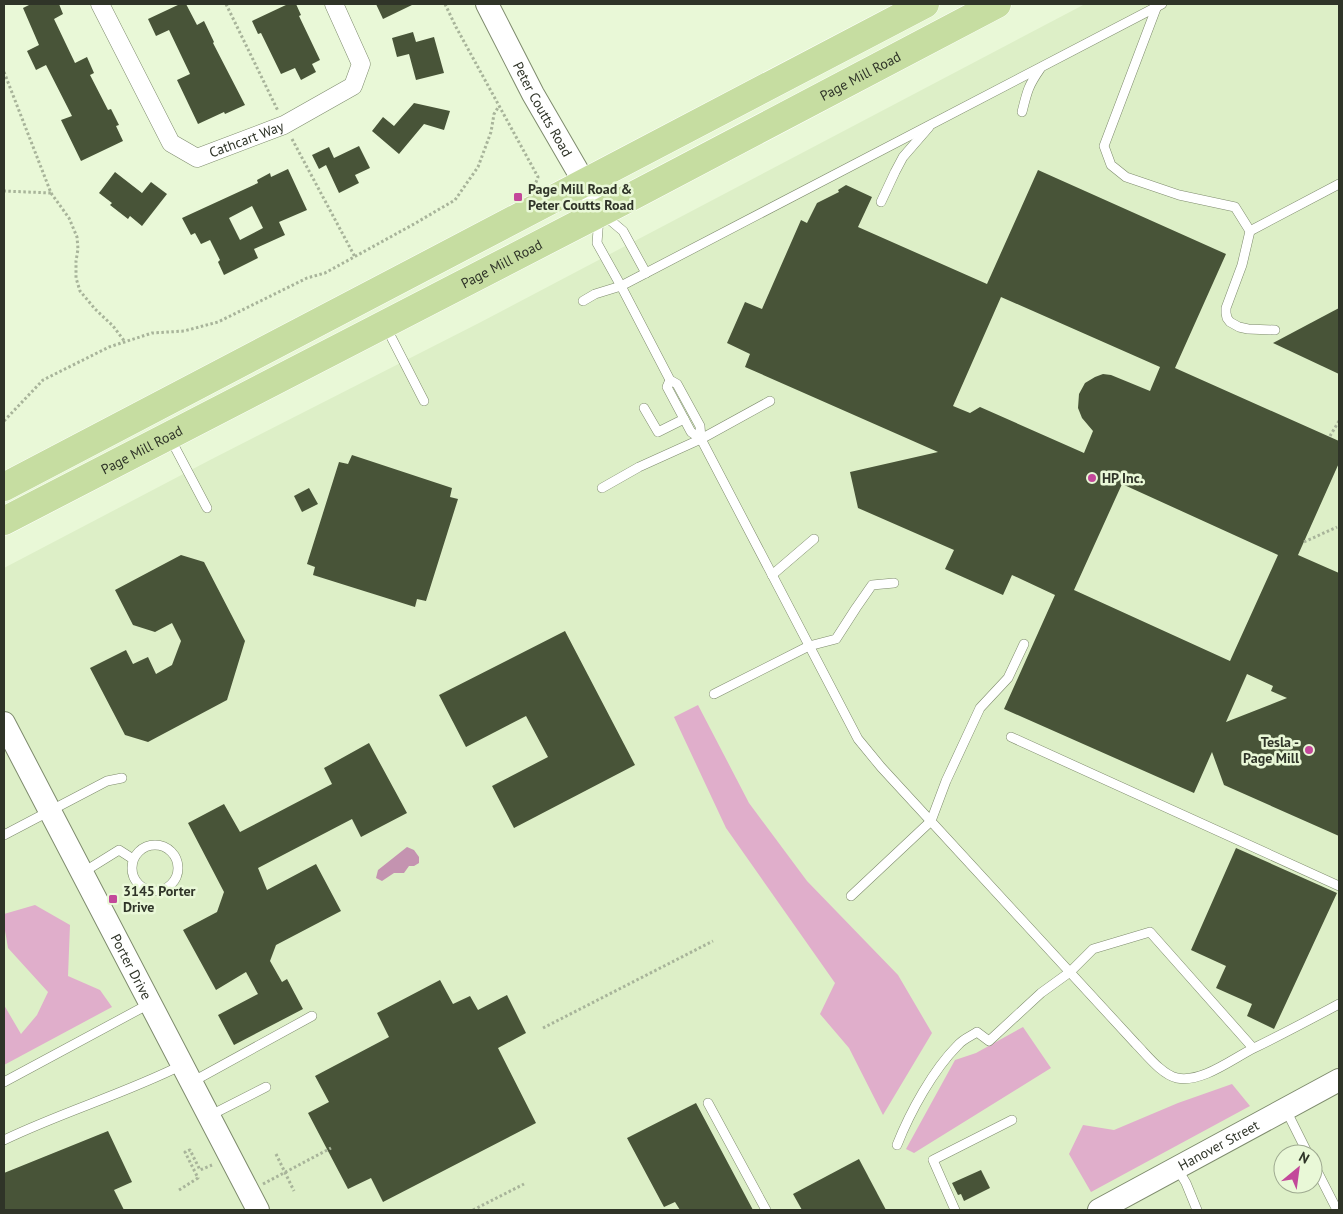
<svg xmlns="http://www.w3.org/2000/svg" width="1343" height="1214" viewBox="0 0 1343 1214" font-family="'PT Sans',sans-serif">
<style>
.built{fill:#ddefc7;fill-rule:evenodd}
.forest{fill:#e0aecb}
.water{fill:#c493b0}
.building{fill:#485438;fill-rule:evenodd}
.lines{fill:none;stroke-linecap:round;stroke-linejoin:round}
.service-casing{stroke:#7e8b6d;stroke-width:10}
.minor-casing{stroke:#7e8b6d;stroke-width:19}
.tertiary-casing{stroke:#7e8b6d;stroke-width:24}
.primary-casing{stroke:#fff;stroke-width:29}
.path{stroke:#a8b49a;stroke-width:3;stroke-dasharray:2.5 2.5;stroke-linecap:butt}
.service{stroke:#fff;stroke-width:9}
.minor{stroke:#fff;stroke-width:18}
.tertiary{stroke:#fff;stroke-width:22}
.primary{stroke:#c6dda1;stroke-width:28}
.poi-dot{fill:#c3489a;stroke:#e9f8d7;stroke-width:2}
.labels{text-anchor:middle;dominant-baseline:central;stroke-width:5;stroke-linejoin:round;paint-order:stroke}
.street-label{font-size:14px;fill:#2f3428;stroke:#e9f8d7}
.poi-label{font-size:14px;font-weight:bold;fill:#2f3428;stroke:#e9f8d7;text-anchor:start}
</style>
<rect width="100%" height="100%" fill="#e9f8d7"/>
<!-- built -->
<path class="built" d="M1085,4H1339V1210H4V568L210,460L479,323ZM1283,1154H1313V1184H1283Z"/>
<!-- forest -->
<g class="forest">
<polygon points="698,705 749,803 807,881 898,975 932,1033 883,1115 849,1048 820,1014 835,983 726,828 674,717"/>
<polygon points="35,905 70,925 68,976 100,990 112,1007 4,1065 4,1005 21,1034 37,1015 48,992 8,948 4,925 4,914"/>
<polygon points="1023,1027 1051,1068 914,1153 906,1149 955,1060 976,1053"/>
<polygon points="1232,1084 1250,1106 1091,1192 1069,1154 1083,1125 1114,1130 1178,1103"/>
</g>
<!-- water -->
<polygon class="water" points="407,847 414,850 419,857 419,863 414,866 409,866 404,873 394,873 382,881 376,878 378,870"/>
<!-- building -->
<g class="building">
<polygon points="31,4 59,4 63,14 54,19 75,63 87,57 94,73 90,75 108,110 111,109 119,125 116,126 123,141 81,161 61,120 72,116 46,65 36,70 27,51 39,45 23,8"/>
<polygon points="180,4 186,4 197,25 204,21 214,42 213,43 245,105 225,114 224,112 198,124 177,80 190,74 169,30 156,36 148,19"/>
<polygon points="288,4 296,4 301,15 299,16 320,60 312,64 316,72 301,80 295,68 281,74 261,33 258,34 252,21"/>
<polygon points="376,4 414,4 383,19"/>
<polygon points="413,32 416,42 434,37 444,73 416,80 409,54 397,57 392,38"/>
<polygon points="414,103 450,111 444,130 424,124 399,154 372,131 383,117 394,126"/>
<polygon points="359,146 370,168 355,175 359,183 339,193 326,165 319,169 312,155 329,147 334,158"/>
<path d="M288,169L307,210L279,222L285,235L254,249L258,258L224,275L218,262L220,260L210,240L201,244L195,233L191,235L182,218L258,183L257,180L270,173L271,177ZM252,206L263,228L240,240L229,218Z"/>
<path d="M1038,170L1226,254L1175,368L1339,441V463L1298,555L1339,573V836L1224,785L1212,752L1194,793L1004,709L1055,595L1012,575L1003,595L945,569L954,550L858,508L850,472L938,452L745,367L750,354L727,343L745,302L762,309L801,220L807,223L817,203L839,192L838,190L846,185L872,197L858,227L987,284ZM1001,297L1160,367L1150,391L1111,375L1103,374L1095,377L1085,383L1079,394L1078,408L1082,418L1093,431L1084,453L980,407L970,413L953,406ZM1122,484L1278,555L1230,661L1074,590ZM1247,674L1273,686L1271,691L1287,698L1226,722Z"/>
<polygon points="115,172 142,193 151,182 167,194 142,226 130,216 128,219 110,205 112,203 99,193"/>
<polygon points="1339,308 1339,374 1273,343"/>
<polygon points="352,455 452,488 450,497 458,499 426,601 417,599 415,607 313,575 315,567 307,564 339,462 348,464"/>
<polygon points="309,488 318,504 302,512 294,496"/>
<polygon points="181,555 204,562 245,641 227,700 148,742 125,735 90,668 126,650 133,664 148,657 156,674 172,665 181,641 172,623 155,632 133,625 115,590"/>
<polygon points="565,631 635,765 514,828 492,786 548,757 526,716 466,747 439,695"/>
<polygon points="369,743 407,813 361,837 352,819 258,868 267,890 316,864 341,911 276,945 270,961 282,982 287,979 303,1009 234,1045 218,1015 258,994 246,972 216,990 183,930 217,912 224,892 188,823 224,804 240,832 332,784 324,768"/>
<polygon points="1236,848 1337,893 1274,1029 1247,1016 1252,1004 1216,988 1226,966 1191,950"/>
<polygon points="440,980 453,1004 470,996 478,1010 507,995 526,1033 498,1048 536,1123 383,1202 371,1178 348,1189 308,1113 329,1102 315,1076 389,1037 377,1013"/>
<polygon points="696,1103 753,1210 680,1210 675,1202 664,1207 627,1138"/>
<polygon points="108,1131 132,1182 114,1190 124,1210 4,1210 4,1173"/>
<polygon points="859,1159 886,1210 802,1210 793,1194"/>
<polygon points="981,1170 990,1188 964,1201 961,1194 958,1195 952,1183"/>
</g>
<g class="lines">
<defs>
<g id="service">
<polyline points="1157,6 1104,146 1111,165 1126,177 1179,195 1235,207 1250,231 1242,265 1226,308 1226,313 1227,318 1230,322 1239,327 1248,329 1275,330"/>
<path d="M1022,112C1027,92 1028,86 1040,69"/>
<polyline points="881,202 895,172 903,157 929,127"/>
<polyline points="604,215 623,231 646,273"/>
<path d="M599,217L597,243L621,286L670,380L677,384L700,426L701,439L858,739L881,767L1136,1044C1146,1054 1162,1075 1177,1078C1202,1083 1232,1059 1254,1048C1283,1034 1311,1019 1339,1004"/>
<polyline points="1250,231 1339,184"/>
<polyline points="583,301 595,294 621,286 1162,4"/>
<polyline points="386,327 424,401"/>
<polyline points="670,380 667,387 691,432 701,439"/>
<polyline points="644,408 658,432 684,419"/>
<polyline points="170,438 207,508"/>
<polyline points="602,488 639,467 701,439 770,401"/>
<polyline points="772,575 814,539"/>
<polyline points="714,694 809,646 836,639 856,608 872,585 894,583"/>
<polyline points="1011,737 1339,886"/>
<polyline points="4,835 107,781 122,778"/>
<circle cx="155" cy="868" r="23"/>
<polyline points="82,873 119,850 133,859"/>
<polyline points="851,896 931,821 946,781 980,708 1008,678 1024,644"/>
<polyline points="4,1082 149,1004"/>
<polyline points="192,1082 312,1016"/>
<polyline points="708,1103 766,1210"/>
<polyline points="1286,1110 1308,1154"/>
<polyline points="209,1116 266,1087"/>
<path d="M4,1140C62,1112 124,1094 182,1065"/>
<path d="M897,1145C910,1112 933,1070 958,1045C963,1039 971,1036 977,1032L989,1041L1041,993L1070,972L1093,949L1150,932L1253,1048"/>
<polyline points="1313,1163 1337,1210"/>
<polyline points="1177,1168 1186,1183 1197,1210"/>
<polyline points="955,1210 933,1160 1012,1120"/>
</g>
<g id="minor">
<path id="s1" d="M100,4L171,143L197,158L284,125L353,86L361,64L334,4"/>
</g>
<g id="tertiary">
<path id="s2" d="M487,4L533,94L584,182L600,212"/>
<path id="s3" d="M4,723L258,1210"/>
<path id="s4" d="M1099,1210L1339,1080"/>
</g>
<g id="primary">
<polyline points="4,487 925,4"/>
<path id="s5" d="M4,521L623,201L997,4"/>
</g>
</defs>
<!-- service casing -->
<use href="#service" class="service-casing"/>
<!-- minor casing -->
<use href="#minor" class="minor-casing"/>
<!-- tertiary casing -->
<use href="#tertiary" class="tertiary-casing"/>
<!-- primary casing -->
<use href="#primary" class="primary-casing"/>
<!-- path -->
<g class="path">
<polyline points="226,4 278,111"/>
<polyline points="445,4 456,27 538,177 535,185"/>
<polyline points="4,72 51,193 4,191"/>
<polyline points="292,139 355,257"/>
<polyline points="51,193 69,218 77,237 78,249 76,261 76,278 80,291 95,309 113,326 125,342"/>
<polyline points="4,421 43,380 109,347 152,333 184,331 218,322 307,278 325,273 414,224 455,200 478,167 491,132 494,114 499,106"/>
<polyline points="1330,436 1339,421"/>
<polyline points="1304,542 1337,527"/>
<polyline points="543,1028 713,941"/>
<polyline points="276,1154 294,1191"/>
<polyline points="263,1184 331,1148"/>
<polyline points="179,1190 198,1178 185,1152 190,1150 200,1170 212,1165"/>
<polyline points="473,1210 524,1184"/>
</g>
<!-- service -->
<use href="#service" class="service"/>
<!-- minor -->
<use href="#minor" class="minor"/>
<!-- tertiary -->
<use href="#tertiary" class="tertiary"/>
<!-- primary -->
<use href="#primary" class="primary"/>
</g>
<!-- markers -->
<g class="poi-dot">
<rect x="513" y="192" width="10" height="10" rx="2.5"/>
<circle cx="1092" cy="478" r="5"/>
<circle cx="1309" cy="750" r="5"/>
<rect x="108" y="894" width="10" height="10" rx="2.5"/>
</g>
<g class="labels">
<!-- street labels -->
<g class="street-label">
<text stroke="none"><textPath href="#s5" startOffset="965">Page Mill Road</textPath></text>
<text stroke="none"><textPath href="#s2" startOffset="119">Peter Coutts Road</textPath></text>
<text stroke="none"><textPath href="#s1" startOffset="239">Cathcart Way</textPath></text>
<text stroke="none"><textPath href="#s5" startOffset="560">Page Mill Road</textPath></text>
<text stroke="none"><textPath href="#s5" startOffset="155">Page Mill Road</textPath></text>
<text stroke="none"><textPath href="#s3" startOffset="275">Porter Drive</textPath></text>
<text stroke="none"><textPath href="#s4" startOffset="136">Hanover Street</textPath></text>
</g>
<!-- poi labels -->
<g class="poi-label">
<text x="528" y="189">Page Mill Road &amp;<tspan x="528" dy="16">Peter Coutts Road</tspan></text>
<text x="1102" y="478">HP Inc.</text>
<text x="1299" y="742" text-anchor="end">Tesla -<tspan x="1299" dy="16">Page Mill</tspan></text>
<text x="123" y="891">3145 Porter<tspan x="123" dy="16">Drive</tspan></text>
</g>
</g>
<!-- border -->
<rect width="1343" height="1214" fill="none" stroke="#2f3428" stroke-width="10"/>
<!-- north arrow -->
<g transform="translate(1298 1169) rotate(29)"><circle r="24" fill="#e9f8d7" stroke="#9faa91"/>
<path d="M0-4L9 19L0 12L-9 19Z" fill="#c3489a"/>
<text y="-8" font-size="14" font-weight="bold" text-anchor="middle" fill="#2f3428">N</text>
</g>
</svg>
